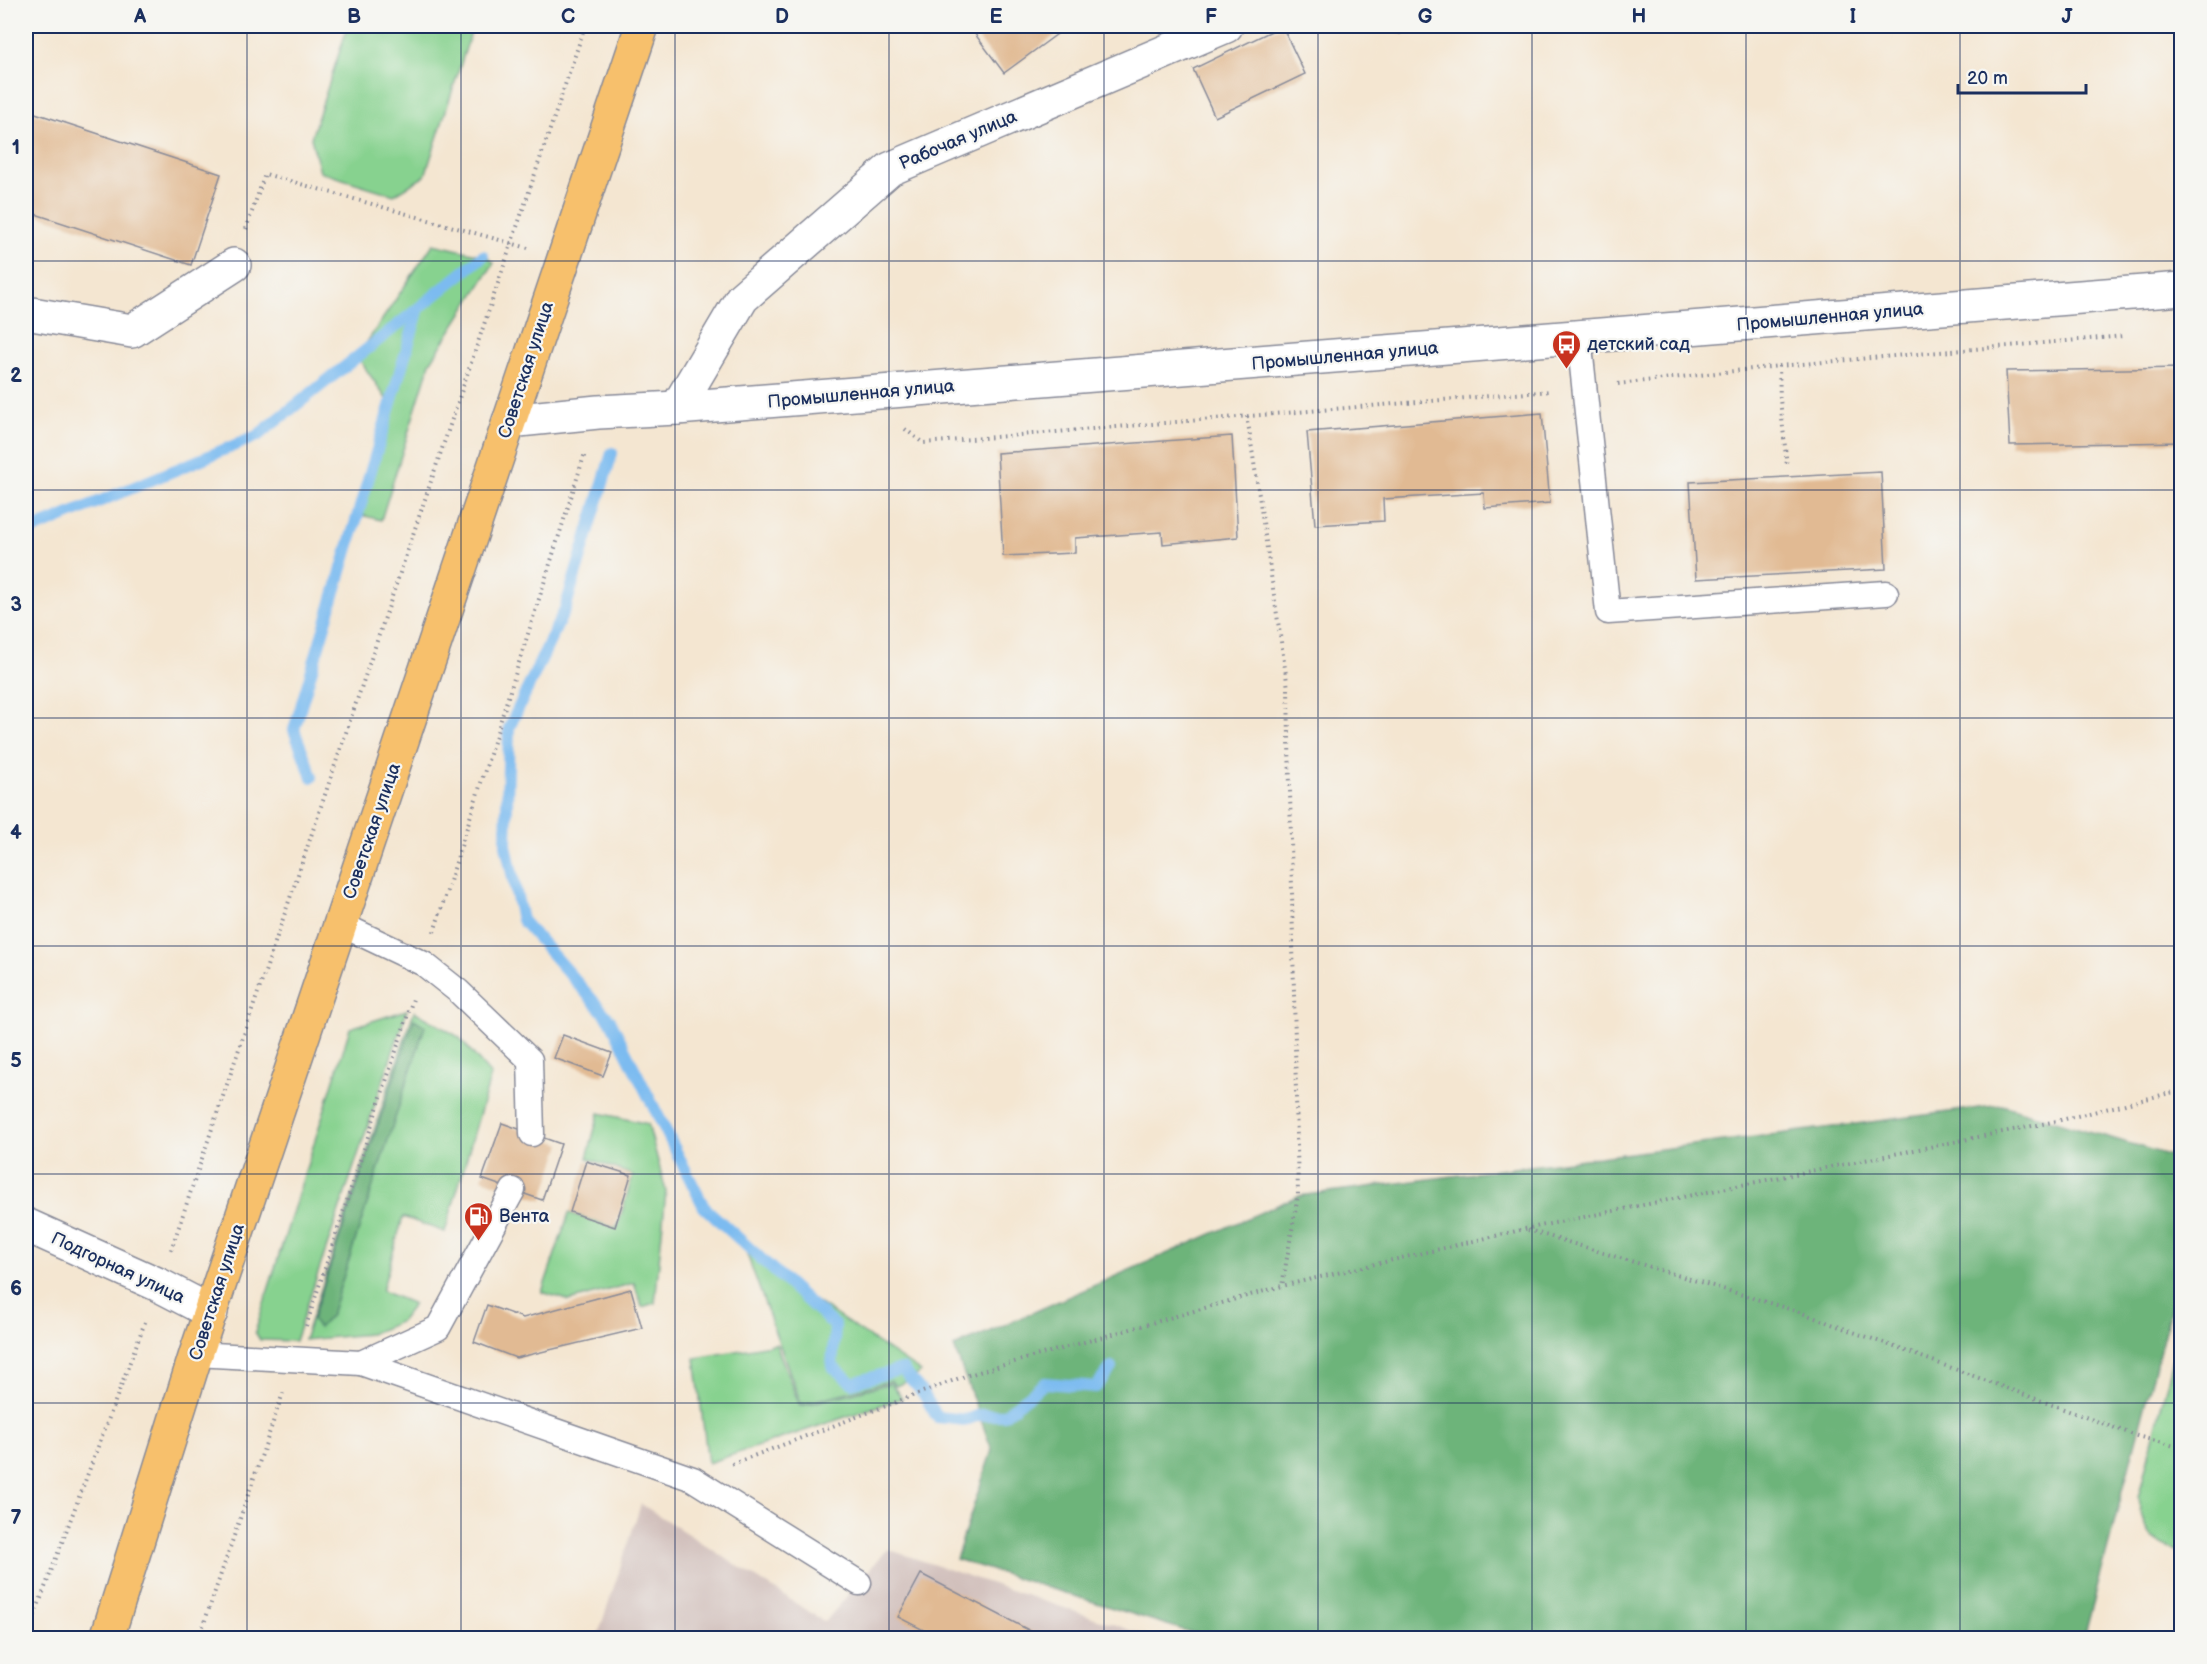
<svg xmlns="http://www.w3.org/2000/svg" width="2207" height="1664" viewBox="0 0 2207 1664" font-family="'Balsamiq Sans',sans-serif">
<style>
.industrial{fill:#d1c0bc}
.green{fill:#87d28f;stroke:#518076;stroke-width:1.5}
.forest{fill:#6db47a;stroke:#44726c;stroke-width:1.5}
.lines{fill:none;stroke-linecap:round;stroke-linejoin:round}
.stream{stroke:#7cbbf0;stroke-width:12}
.building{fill:#e1ba93}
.lane-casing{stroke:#888a98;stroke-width:27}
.street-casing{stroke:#888a98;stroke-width:36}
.primary-casing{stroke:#888a98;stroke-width:36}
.path{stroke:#888a98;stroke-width:4;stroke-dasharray:1.5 4.5;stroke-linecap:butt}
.lane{stroke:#fff;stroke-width:24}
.street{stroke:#fff;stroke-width:33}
.primary{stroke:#f7c06c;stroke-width:33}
.grid{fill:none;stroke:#1b2f5e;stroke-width:1.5;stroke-opacity:0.55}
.labels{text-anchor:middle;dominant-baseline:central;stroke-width:4.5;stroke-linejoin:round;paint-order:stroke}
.street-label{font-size:18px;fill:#1b2f5e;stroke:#f6f6f2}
.poi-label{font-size:18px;fill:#1b2f5e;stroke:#f6f6f2;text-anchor:start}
.neatline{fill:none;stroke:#1b2f5e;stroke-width:2}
.grid-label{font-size:20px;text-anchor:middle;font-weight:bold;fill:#1b2f5e}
</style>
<rect width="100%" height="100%" fill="#f6f6f2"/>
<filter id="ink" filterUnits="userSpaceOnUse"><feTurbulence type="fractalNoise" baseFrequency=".0167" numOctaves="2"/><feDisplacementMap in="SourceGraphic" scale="12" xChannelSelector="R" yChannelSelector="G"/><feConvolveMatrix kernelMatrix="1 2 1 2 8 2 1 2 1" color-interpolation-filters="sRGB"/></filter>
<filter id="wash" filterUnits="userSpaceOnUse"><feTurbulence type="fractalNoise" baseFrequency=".008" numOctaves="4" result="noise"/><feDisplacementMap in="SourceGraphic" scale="24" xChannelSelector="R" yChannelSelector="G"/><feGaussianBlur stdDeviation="1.35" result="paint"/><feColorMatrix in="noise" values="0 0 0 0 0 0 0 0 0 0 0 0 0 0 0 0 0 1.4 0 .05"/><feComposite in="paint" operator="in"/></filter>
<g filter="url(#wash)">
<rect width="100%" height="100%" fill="#f4e6d1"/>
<!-- industrial -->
<polygon class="industrial" points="641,1504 825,1622 887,1549 1155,1638 597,1638"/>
<!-- green -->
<g class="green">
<polygon points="348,26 473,26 425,176 394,195 320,172 311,138"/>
<polygon points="433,244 481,255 361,352 361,351"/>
<polygon points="487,257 494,263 430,363 381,520 361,515 422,312"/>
<polygon points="416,314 387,400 359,359"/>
<polygon points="407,1010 295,1341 260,1340 255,1332 350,1028"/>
<polygon points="414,1011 459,1037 491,1075 445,1232 403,1217 382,1291 414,1304 400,1322 370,1334 304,1340"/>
<polygon points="599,1113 648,1124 666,1191 655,1303 642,1307 634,1283 569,1301 542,1292 569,1213 617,1228 633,1175 587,1158"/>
<polygon points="744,1246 832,1327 830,1368 851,1385 901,1371 909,1380 896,1386 891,1381 801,1404"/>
<polygon points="814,1300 921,1372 913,1378 902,1367 853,1381 834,1365 837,1325 813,1302"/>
<path d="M2181,1328L2182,1552H2181C2149,1543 2143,1530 2138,1498Z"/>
<polygon points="776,1344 800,1406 891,1383 902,1398 708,1463 695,1358"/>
</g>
<!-- forest -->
<g class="forest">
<polygon points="414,1019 425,1026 331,1315 319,1328 312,1320"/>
<polygon points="2002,1105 2181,1159 2181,1270 2084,1638 1209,1638 956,1559 992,1450 954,1347 1298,1196"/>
</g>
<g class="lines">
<!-- stream -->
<g class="stream">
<polyline points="612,453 565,609 509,728 506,845 522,920 610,1020 704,1207 835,1326 832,1366 852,1383 902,1369 923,1393 937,1417 966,1420 979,1415 1004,1415 1045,1383 1096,1387 1111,1368"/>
<polyline points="26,532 257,436 419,308"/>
<polyline points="312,777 294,730 419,308 483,256"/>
</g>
</g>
<g id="blocks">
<!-- building -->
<g class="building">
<polygon points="969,26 1068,26 1004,73"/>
<polygon points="1282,26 1305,74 1215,117 1193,69"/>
<polygon points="1397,26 1431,26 1399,34"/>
<polygon points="26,110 221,174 191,265 26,211"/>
<polygon points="2182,368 2182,442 2010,445 2006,371"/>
<polygon points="1542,413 1550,503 1485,508 1484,493 1383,499 1384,521 1315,525 1307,432"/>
<polygon points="1232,436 1238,537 1163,544 1162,532 1075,538 1075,553 1003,556 997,453"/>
<polygon points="1881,472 1886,569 1696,579 1690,482"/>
<polygon points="563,1035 612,1053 603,1076 554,1058"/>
<polygon points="502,1123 561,1144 542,1200 482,1179"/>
<polygon points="586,1161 631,1175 615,1227 570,1212"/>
<polygon points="631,1289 642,1328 516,1358 474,1342 487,1305 523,1318"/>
<polygon points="921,1574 1044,1638 939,1638 898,1617"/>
</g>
</g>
</g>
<g filter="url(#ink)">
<use href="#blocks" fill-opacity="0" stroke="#888a98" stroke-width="1.5"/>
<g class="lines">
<defs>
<g id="lane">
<polyline points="1579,337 1608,612 1886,593"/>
<polyline points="340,924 424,964 458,991 530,1060 532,1134"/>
<polyline points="196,1354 361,1363 693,1479 859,1583"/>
<polyline points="361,1363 438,1328 513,1190"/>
</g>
<g id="street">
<polyline points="26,313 132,331 234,265"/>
<polyline points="677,408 742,298 890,169 1226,26"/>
<polyline points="509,421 598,412 677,408 2182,289"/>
<polyline points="26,1225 159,1285 211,1312"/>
</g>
<polyline id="primary" points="107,1638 196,1354 642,26"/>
</defs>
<!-- lane casing -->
<use href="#lane" class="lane-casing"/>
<!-- street casing -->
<use href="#street" class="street-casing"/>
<!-- primary casing -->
<use href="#primary" class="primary-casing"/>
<!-- path -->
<g class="path">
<polyline points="246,229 265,174 528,248"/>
<polyline points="1779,366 1780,399 1787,466"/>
<polyline points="1618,384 1779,366 2124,336"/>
<polyline points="1247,416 1288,688 1298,1196 1282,1286"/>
<polyline points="905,429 923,443 1551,391"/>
<polyline points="434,932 585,453"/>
<polyline points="1528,1230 1799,1312 2137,1436 2182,1448"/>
<polyline points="171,1250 585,26"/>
<polyline points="306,1326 413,999"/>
<polyline points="732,1464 965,1376 1282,1286 1525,1229 2057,1121 2182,1090"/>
<polyline points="26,1638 145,1322"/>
<polyline points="199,1638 283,1393"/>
</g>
<!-- lane -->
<use href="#lane" class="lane"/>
<!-- street -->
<use href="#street" class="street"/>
<!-- primary -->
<use href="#primary" class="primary"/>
</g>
</g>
<!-- grid -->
<path class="grid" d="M247,26V1638M461,26V1638M675,26V1638M889,26V1638M1104,26V1638M1318,26V1638M1532,26V1638M1746,26V1638M1960,26V1638M26,261H2182M26,490H2182M26,718H2182M26,946H2182M26,1174H2182M26,1403H2182"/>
<!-- icons -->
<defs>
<symbol id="bus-pin" viewBox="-11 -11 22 30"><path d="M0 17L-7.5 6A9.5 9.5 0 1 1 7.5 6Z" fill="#c8321e" stroke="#f6f6f2"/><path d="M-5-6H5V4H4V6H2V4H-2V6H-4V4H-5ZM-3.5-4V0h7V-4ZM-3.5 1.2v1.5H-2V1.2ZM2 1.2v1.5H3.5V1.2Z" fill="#fff"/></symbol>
<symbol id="fuel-pin" viewBox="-11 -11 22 30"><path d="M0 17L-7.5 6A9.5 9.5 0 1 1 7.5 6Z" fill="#c8321e" stroke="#f6f6f2"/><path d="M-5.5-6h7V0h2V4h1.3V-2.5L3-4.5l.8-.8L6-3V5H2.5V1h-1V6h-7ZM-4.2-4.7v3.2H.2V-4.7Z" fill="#fff"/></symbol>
</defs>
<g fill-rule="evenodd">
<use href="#bus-pin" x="1550" y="328" width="33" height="45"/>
<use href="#fuel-pin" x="462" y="1200" width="33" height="45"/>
</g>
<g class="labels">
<!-- street labels -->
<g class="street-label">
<text transform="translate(958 140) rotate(-23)">Рабочая улица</text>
<text transform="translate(1830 317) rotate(-5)">Промышленная улица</text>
<text transform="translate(1345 356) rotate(-5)">Промышленная улица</text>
<text transform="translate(526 370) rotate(-72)">Советская улица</text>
<text transform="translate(861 394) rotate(-5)">Промышленная улица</text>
<text transform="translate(372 831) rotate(-71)">Советская улица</text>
<text transform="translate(118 1268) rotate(25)">Подгорная улица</text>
<text transform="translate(217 1292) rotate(-72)">Советская улица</text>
</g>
<!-- poi labels -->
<g class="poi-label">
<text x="1587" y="344">детский сад</text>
<text x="499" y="1216">Вента</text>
</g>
</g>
<!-- margin -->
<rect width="2207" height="1664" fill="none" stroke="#f6f6f2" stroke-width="66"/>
<!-- scale -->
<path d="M1958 84v9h128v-9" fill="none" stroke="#1b2f5e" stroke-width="3"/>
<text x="1967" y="84" font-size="18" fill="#1b2f5e" stroke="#f6f6f2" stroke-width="4.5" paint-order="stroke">20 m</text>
<rect x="33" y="33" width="2141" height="1598" class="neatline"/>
<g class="grid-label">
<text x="140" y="23">A</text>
<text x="354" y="23">B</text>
<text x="568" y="23">C</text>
<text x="782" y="23">D</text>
<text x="996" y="23">E</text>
<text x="1211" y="23">F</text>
<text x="1425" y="23">G</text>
<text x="1639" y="23">H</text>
<text x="1853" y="23">I</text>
<text x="2067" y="23">J</text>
<text x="16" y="154">1</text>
<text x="16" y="382">2</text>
<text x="16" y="611">3</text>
<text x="16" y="839">4</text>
<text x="16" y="1067">5</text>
<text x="16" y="1295">6</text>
<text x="16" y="1524">7</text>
</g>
</svg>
